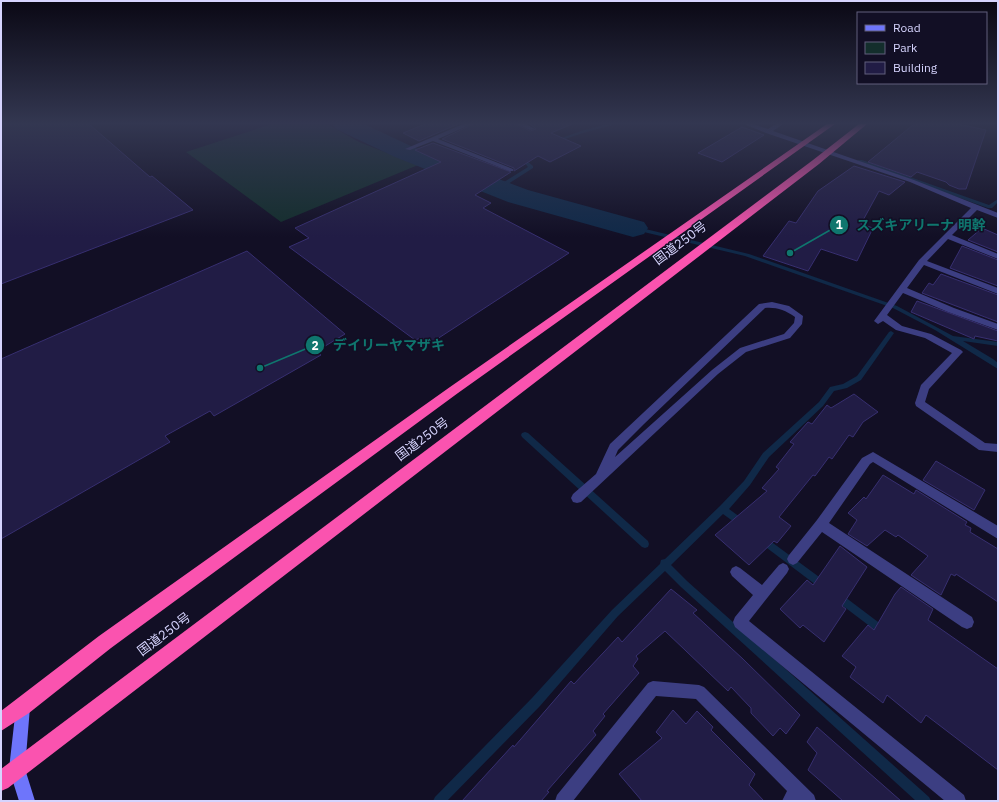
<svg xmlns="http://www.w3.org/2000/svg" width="999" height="802" viewBox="0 0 999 802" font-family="'IBM Plex Sans','Noto Sans JP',sans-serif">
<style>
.green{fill:#132e2c}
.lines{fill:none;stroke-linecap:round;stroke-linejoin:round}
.stream{fill:#102948;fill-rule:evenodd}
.river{fill:#102948;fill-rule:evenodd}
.building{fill:#211c45;stroke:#372f70}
.street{fill:#3c3e82;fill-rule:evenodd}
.secondary{fill:#6e75fb;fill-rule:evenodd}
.highway{fill:#fa53af;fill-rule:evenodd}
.labels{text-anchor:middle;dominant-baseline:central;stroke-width:3;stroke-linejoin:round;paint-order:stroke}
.street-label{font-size:13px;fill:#d6d4fe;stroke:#120f25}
.leader{fill:none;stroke:#0f766e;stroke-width:1.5}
.callout-dot{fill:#0f766e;stroke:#120f25;stroke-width:1.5}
.mark-label{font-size:12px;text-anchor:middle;font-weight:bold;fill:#fff}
.callout-label{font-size:14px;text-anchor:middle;font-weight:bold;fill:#0f766e;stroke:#120f25;stroke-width:3;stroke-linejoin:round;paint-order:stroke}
</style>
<rect width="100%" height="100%" fill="#120f25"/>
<!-- green -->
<polygon class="green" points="272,124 327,124 359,142 418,165 281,222 186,152"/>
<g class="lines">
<!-- stream -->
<g class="stream">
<polygon points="608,124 616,124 583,133 556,142 553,141 581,131"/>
<polygon points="523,153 527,154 528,162 533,166 533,168 500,189 496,189 496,187 528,167 524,162"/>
<polygon points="858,160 862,160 989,205 998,199 998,202 992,208 988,208 858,162"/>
<polygon points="633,226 749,254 897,306 953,336 998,342 998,346 963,341 993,359 998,363 998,369 935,330 893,308 745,256 631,229 631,227"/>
<polygon points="891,331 894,333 861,380 847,388 834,391 823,406 769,457 750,485 729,509 744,520 745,523 744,526 741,527 723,514 671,565 687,581 929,797 931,801 916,801 681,587 665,571 618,616 540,706 447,801 433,801 435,797 532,698 612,610 660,564 661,560 665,559 720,506 744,481 763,453 819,402 830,387 843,384 857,376 889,332"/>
<polygon points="525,432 528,433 648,541 649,544 648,547 645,548 642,547 522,437 521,435 522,433"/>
<polygon points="762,535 826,582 828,585 826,588 823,589 820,588 759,542 758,539 759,536"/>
<polygon points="837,591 886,628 888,631 886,634 883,636 880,634 834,599 832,596 834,593"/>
</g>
<!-- river -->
<polygon class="river" points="332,124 364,124 413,147 528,190 644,222 648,228 644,234 633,237 508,202 395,157 336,129"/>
</g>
<!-- building -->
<g class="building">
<polygon points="1,124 89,124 150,177 152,176 193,210 1,284"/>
<polygon points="425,124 458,124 419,141 403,133"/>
<polygon points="473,124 516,124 530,131 536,129 530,124 572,124 551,133 581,146 550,162 538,156 514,171 514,168 442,139"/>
<polygon points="914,124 958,124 986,130 966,189 959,189 949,185 946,182 917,172 911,177 868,162"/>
<polygon points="742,127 764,135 722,162 698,153"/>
<polygon points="433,143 511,172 475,195 491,203 483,208 569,253 431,343 421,338 415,340 289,247 309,238 295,228 441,162 415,150"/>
<polygon points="854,166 905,182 889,195 879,191 861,224 873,228 857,261 821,249 808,271 763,256 789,221 796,223 818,191"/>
<polygon points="982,228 998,235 998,252 968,240"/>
<polygon points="962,246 998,260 998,286 950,268"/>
<polygon points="247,251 345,334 317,351 321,355 214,416 210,411 165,436 170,442 1,539 1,359"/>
<polygon points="941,274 998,295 998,322 922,293 929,283 933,285"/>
<polygon points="917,301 998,331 998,341 975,336 974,339 911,312"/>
<polygon points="854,394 878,412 863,422 853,437 849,435 832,459 829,457 815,476 813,475 779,517 791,526 777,543 774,541 749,565 715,535 767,491 762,488 779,469 776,467 794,444 790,442 808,422 812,424 827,405 831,408"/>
<polygon points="936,461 985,490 974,510 923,480"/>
<polygon points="883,475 914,494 916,490 967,522 965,525 971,528 970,532 998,549 998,602 956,574 955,576 951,574 941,595 911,575 928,556 898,535 896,537 885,530 867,546 848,534 857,520 848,513 864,497 866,499"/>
<polygon points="840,546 867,567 842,606 846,609 824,642 803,625 800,628 780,609 807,580 813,585"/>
<polygon points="901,587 933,609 928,620 998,669 998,770 926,715 921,723 887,695 883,703 850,677 856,667 842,656 868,625 874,630 895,594"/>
<polygon points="671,589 697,610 693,613 743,659 800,715 786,734 780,728 773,736 751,713 751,708 731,687 728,691 665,631 636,656 638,659 633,666 639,673 603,714 605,716 593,731 596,735 547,791 549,792 541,801 462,801 513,745 514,747 571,681 574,684 618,637 622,642"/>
<polygon points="673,710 686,724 697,711 713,727 711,730 755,774 749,785 764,801 642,801 619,774 662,738 656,732"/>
<polygon points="817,727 901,801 843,801 808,770 817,753 807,742"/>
</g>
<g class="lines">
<!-- street -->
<g class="street">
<polygon points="463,124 472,124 438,139 513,169 513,171 509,171 433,141 410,150 405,149"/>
<polygon points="517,124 526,124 535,129 530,130"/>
<polygon points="744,124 753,124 768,129 776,124 783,124 773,131 914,180 998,213 998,218 977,210 952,235 998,254 998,259 948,239 927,261 998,288 998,294 924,265 907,288 954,308 998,324 998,330 948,312 903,293 887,315 902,326 931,334 961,350 963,352 961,354 929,389 925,402 985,443 998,444 998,452 979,450 916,406 915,403 921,385 952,353 925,338 896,330 883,321 878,324 874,321 919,260 971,208 910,182 766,133"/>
<path d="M772,302L789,306L803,316L802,324L790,338L746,352L718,374L581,502L577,503L573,502L571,498L573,494L596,474L610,444L759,304ZM765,308C776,307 785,310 795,317L794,323L784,334L740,348L712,370L615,457L618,450L644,424Z"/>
<polygon points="873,452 998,526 998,539 873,462 870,464 829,523 972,617 974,622 972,627 967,629 962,627 822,532 797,563 793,565 789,563 787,559 789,555 817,520 862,458"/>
<polygon points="783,563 787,565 789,569 787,573 749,621 964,795 966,801 945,801 735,627 733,622 735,617 753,595 732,576 730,572 732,568 736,566 740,568 762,585 779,565"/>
<polygon points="653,681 699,685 704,687 814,795 816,801 782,801 787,791 696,699 656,696 573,801 555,801 557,795 648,683"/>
</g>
<!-- secondary -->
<polygon class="secondary" points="23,700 28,702 30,707 25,769 35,801 19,801 9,769 16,707 18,702"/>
<!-- highway -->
<g class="highway">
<polygon points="827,124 835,124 458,393 111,648 29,713 1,731 1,711 99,636 450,387"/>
<polygon points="859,124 867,124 819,164 8,788 1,791 1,769 813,160"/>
</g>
</g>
<!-- sky -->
<linearGradient id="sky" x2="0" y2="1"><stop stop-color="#0a0814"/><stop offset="0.52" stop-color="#333751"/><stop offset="1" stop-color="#333751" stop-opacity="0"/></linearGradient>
<rect width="999" height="237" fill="url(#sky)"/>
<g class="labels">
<!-- street labels -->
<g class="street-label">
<text transform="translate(680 243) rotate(-37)">国道250号</text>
<text transform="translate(422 439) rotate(-37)">国道250号</text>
<text transform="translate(164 634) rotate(-37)">国道250号</text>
</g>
</g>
<!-- callouts -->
<path class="leader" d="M790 253L839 225M260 368L315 345"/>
<g class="callout-dot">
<circle cx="790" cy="253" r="4"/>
<circle cx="260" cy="368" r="4"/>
<circle cx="839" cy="225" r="10"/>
<circle cx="315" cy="345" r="10"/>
</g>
<g class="mark-label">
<text x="839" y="229">1</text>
<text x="315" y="350">2</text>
</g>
<g class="callout-label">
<text x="921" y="230">スズキアリーナ 明幹</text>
<text x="389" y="350">デイリーヤマザキ</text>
</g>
<!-- border -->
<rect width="999" height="802" fill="none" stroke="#d6d4fe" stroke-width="4"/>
<!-- legend -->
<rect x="857" y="12" width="130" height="72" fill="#120f25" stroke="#605e7c"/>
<rect x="865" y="25" width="20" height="6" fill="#6e75fb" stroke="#605e7c"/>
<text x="893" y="32" font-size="12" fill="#d6d4fe">Road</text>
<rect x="865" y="42" width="20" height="12" fill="#132e2c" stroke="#605e7c"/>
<text x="893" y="52" font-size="12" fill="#d6d4fe">Park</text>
<rect x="865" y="62" width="20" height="12" fill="#211c45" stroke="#605e7c"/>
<text x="893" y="72" font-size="12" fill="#d6d4fe">Building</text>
</svg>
